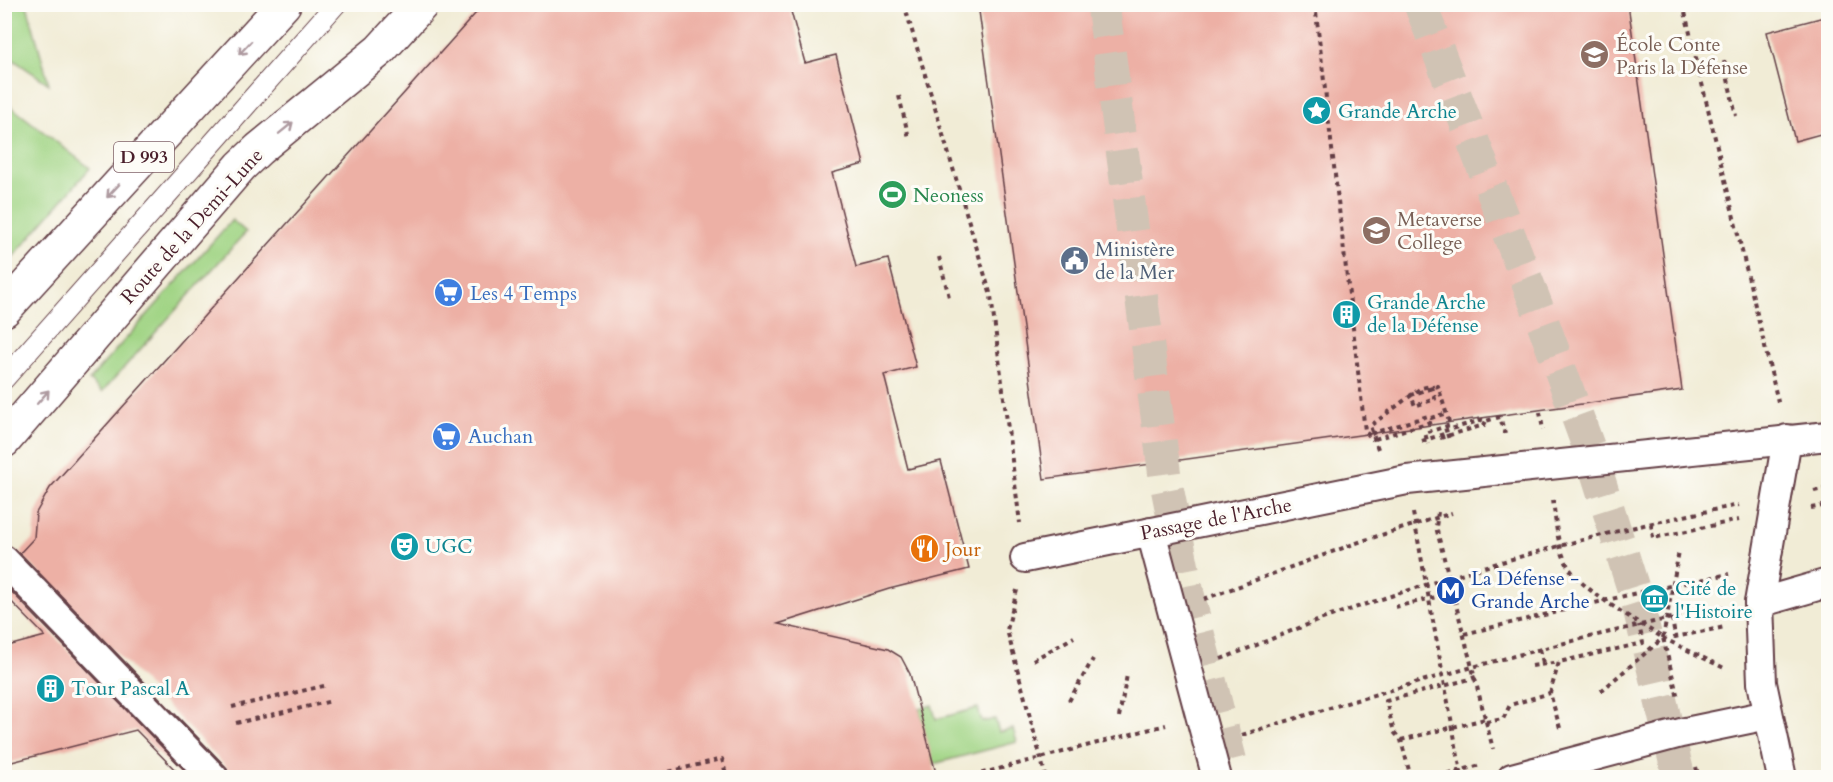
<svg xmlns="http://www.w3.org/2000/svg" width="1833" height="782" viewBox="0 0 1833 782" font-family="Cardo,serif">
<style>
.green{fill:#a0d484;stroke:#757a58;stroke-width:1.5}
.building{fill:#edb0a5}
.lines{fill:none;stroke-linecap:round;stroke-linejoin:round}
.motorway-tunnel{stroke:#d0c3b4;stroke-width:33;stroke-dasharray:33 16;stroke-linecap:butt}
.service-casing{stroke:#633e45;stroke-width:22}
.pedestrian-casing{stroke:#633e45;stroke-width:32}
.tertiary-casing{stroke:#633e45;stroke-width:36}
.primary-casing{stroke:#633e45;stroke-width:36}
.path{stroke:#633e45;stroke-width:4;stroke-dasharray:4.5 4.5;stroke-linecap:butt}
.service{stroke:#fff;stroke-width:20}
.pedestrian{stroke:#fff;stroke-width:28}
.tertiary{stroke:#fff;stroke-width:33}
.primary{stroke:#fff;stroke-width:33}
.oneway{stroke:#ae9aa0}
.labels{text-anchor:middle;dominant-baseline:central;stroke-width:6;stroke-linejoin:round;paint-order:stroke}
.shield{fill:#fdfcf7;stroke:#806168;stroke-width:1.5}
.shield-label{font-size:18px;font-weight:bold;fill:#4a1f2b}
.education-label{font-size:20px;fill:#785e54;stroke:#fdfcf7;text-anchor:start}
.culture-label{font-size:20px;fill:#0d838f;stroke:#fdfcf7;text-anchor:start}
.leisure-label{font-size:20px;fill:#27864d;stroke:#fdfcf7;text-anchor:start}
.street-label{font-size:20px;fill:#4a1f2b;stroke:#fdfcf7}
.service-label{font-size:20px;fill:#4e5e75;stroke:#fdfcf7;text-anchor:start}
.shop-label{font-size:20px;fill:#366cbe;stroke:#fdfcf7;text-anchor:start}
.food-label{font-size:20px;fill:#c56008;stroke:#fdfcf7;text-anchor:start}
.transit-label{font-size:20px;fill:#164399;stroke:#fdfcf7;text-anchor:start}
</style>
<rect width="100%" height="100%" fill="#fdfcf7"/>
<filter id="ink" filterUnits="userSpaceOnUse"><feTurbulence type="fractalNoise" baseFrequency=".0167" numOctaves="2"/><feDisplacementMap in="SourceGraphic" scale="12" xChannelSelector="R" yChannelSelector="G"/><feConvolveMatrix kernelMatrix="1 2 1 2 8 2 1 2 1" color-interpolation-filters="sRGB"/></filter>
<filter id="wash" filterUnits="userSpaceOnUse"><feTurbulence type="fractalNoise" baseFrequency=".008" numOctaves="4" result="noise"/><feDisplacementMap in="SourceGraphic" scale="24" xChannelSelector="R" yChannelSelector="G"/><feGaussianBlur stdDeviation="1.35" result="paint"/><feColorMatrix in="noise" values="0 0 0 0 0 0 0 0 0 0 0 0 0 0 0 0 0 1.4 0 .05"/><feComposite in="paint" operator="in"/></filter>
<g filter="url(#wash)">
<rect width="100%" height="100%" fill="#f1ecd6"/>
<!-- green -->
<g class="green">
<polygon points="5,4 27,5 49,84 5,54"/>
<polygon points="5,102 90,168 5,266"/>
<polygon points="232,220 246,232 102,392 89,380"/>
<polygon points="932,705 936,719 978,708 982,722 995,719 999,732 1013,729 1017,742 933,764 919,709"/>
</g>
<g id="blocks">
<!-- building -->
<g class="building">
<polygon points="484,4 789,4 805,63 836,55 864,164 832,173 856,267 888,259 916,367 884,375 908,469 941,461 969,569 889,589 778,624 888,649 901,657 910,674 937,777 230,777 226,767 20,553 34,538 36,513 50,488"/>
<polygon points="978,4 1628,4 1682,390 1044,479"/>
<polygon points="1828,16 1828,132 1795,141 1767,32"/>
<polygon points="4,584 191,777 182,777 136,730 4,764 4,647 45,636 4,594"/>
</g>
</g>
</g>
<g filter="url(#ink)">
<use href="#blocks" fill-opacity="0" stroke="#633e45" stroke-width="1.5"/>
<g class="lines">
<!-- motorway-tunnel -->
<g class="motorway-tunnel">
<polyline points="1103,4 1165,477 1188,594 1235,778"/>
<polyline points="1420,4 1542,320 1591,454 1638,604 1679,778"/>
</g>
<defs>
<polyline id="service" points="4,379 336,4"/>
<g id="pedestrian">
<polyline points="1151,532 1217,778"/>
<polyline points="1025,558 1407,480 1828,436"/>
<polyline points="4,560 214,778"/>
<polyline points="1759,603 1787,439"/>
<polyline points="1512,778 1681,733 1768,715"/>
<polyline points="1782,778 1762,683 1759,603 1828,583"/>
</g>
<polyline id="tertiary" points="4,441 241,166 259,149 380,50 422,4"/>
<polyline id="primary" points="4,310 284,4"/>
</defs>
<!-- service casing -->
<use href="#service" class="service-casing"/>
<!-- pedestrian casing -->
<use href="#pedestrian" class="pedestrian-casing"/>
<!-- tertiary casing -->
<use href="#tertiary" class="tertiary-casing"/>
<!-- primary casing -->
<use href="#primary" class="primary-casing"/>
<!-- path -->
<g class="path">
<polyline points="904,4 991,296 1020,523"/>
<polyline points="1315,4 1365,431 1373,440"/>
<polyline points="1683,4 1779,406"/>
<polyline points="1724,61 1736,116"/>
<polyline points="899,96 909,138"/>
<polyline points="939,257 949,297"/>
<polyline points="1540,412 1543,430"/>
<polyline points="1444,431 1482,420 1486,421 1500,417 1505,434"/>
<polyline points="1374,435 1373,433 1428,416 1431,418 1447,413"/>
<polyline points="1440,438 1484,425 1486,421"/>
<polyline points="1375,439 1430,422 1431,418"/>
<polyline points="1422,441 1447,433 1449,440"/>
<polyline points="1378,449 1370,426 1421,388 1432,386 1435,399 1415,406 1411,395 1438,386 1450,425 1425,433 1428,444"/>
<polyline points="1814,491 1828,488"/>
<path d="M1553,500C1556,523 1557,552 1572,572C1587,593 1640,623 1663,638L1678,698"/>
<polyline points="1811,508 1828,505"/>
<polyline points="1438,512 1436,527 1493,749"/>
<polyline points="1413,513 1462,778"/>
<polyline points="1651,524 1653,538 1739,520"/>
<polyline points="1017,590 1007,630 1046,778"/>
<polyline points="1204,599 1362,541 1452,513"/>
<polyline points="1395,607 1453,593"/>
<polyline points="1672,618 1675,637 1725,627"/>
<polyline points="1464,634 1641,592 1729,574"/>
<polyline points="1663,638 1679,551"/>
<polyline points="1540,649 1543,663 1541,664"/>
<path d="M1221,659C1258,645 1294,629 1331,616C1465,570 1601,531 1739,505"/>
<polyline points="1033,660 1074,637"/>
<polyline points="1532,666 1559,662"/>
<polyline points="1601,691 1663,638 1726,669"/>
<polyline points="1069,701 1093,659"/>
<polyline points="232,707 328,685"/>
<polyline points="1119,717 1127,675"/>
<polyline points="1486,722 1503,719 1510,705 1550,693"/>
<polyline points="236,723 332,701"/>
<polyline points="1560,728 1550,693 1559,662 1643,643 1639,625"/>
<path d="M1242,735C1401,685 1561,640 1724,607"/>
<polyline points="1401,740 1485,719"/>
<polyline points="1696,767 1699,778"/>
<polyline points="1457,771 1459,778"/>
<polyline points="643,778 722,759 727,778"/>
<polyline points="964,778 1166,725"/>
<polyline points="1411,778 1401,740 1394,732 1386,701 1474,678 1473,675"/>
<polyline points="1430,778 1481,765"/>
</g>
<!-- service -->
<use href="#service" class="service"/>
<!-- pedestrian -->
<use href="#pedestrian" class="pedestrian"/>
<!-- tertiary -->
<use href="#tertiary" class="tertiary"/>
<!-- primary -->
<use href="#primary" class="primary"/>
</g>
<!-- one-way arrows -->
<defs><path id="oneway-shaft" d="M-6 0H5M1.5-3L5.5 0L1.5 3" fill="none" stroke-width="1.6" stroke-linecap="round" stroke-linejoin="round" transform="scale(1.5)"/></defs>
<g class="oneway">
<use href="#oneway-shaft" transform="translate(245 48) rotate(133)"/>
<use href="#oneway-shaft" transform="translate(286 128) rotate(-39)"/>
<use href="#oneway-shaft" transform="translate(113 191) rotate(133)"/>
<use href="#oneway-shaft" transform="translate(43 397) rotate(-49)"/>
</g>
</g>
<!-- icons -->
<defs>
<symbol id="university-disc" viewBox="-11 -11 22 22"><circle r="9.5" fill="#8d6e63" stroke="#fdfcf7"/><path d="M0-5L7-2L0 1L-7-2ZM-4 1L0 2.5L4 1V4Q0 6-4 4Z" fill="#fff"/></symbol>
<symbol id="sight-disc" viewBox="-11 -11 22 22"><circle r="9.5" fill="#0f9aa8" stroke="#fdfcf7"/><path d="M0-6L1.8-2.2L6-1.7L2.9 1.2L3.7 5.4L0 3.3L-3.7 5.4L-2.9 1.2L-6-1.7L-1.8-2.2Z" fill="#fff"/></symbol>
<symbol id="stadium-disc" viewBox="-11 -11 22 22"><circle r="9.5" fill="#2e9e5b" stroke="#fdfcf7"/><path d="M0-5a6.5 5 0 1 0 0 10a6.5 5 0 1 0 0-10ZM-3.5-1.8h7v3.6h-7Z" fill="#fff"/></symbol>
<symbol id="civic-disc" viewBox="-11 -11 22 22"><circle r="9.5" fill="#5c6f8a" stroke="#fdfcf7"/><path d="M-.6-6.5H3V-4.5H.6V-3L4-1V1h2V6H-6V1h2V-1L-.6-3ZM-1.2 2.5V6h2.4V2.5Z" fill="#fff"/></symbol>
<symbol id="supermarket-disc" viewBox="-11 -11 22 22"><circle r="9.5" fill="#3f7fe0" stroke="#fdfcf7"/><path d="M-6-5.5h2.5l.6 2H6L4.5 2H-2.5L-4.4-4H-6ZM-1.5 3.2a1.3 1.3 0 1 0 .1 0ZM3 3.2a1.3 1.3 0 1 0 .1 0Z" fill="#fff"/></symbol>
<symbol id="building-disc" viewBox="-11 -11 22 22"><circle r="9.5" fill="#0f9aa8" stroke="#fdfcf7"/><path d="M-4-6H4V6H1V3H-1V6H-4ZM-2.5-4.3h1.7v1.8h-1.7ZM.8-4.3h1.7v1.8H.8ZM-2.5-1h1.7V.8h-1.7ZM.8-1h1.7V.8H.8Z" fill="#fff"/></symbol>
<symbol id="theatre-disc" viewBox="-11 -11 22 22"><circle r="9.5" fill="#0f9aa8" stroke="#fdfcf7"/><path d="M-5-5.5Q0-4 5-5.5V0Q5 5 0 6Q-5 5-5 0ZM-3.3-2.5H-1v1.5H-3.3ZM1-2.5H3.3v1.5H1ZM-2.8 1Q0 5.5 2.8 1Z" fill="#fff"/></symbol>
<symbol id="restaurant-disc" viewBox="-11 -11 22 22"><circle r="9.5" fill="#e8710a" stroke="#fdfcf7"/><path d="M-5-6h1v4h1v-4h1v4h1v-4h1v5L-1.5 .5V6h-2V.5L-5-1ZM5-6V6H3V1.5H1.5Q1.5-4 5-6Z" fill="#fff"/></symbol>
<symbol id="metro-disc" viewBox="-11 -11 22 22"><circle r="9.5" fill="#1a4fb4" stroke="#fdfcf7"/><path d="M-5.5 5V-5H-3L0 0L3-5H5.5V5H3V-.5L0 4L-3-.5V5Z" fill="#fff"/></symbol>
<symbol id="museum-disc" viewBox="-11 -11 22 22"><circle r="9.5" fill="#0f9aa8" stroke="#fdfcf7"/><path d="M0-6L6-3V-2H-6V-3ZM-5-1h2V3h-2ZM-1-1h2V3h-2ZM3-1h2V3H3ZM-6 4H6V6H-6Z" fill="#fff"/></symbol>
</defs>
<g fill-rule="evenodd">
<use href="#university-disc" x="1578" y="38" width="33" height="33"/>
<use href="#sight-disc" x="1300" y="94" width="33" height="33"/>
<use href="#stadium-disc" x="876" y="178" width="33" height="33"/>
<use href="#university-disc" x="1360" y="214" width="33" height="33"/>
<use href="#civic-disc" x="1058" y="244" width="33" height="33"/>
<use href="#supermarket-disc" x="432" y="276" width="33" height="33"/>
<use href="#building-disc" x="1330" y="298" width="33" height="33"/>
<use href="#supermarket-disc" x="430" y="420" width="33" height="33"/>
<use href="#theatre-disc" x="388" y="530" width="33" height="33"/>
<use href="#restaurant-disc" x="908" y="532" width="33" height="33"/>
<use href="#metro-disc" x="1434" y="574" width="33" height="33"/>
<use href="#museum-disc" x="1638" y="582" width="33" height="33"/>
<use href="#building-disc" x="34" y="672" width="33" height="33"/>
</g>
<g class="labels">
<!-- shield labels -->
<rect class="shield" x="114" y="142" width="60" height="30" rx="4.5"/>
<g class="shield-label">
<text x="144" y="157">D 993</text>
</g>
<!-- education labels -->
<g class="education-label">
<text x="1616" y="44">École Conte<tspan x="1616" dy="23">Paris la Défense</tspan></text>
<text x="1397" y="219">Metaverse<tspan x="1397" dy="23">College</tspan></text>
</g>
<!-- culture labels -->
<g class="culture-label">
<text x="1338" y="111">Grande Arche</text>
<text x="1367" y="302">Grande Arche<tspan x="1367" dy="23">de la Défense</tspan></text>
<text x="425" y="546">UGC</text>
<text x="1675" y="588">Cité de<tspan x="1675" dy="23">l'Histoire</tspan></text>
<text x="71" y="688">Tour Pascal A</text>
</g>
<!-- leisure labels -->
<g class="leisure-label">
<text x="913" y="195">Neoness</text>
</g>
<!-- street labels -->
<g class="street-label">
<text transform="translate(192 226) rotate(-48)">Route de la Demi-Lune</text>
<text transform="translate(1216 519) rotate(-11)">Passage de l'Arche</text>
</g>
<!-- service labels -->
<g class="service-label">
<text x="1095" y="249">Ministère<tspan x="1095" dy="23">de la Mer</tspan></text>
</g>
<!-- shop labels -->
<g class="shop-label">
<text x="470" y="293">Les 4 Temps</text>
<text x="468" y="436">Auchan</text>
</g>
<!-- food labels -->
<g class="food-label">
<text x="945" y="549">Jour</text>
</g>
<!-- transit labels -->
<g class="transit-label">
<text x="1471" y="578">La Défense -<tspan x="1471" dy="23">Grande Arche</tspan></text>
</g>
</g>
<!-- margin -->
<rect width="1833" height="782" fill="none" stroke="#fdfcf7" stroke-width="24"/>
</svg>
